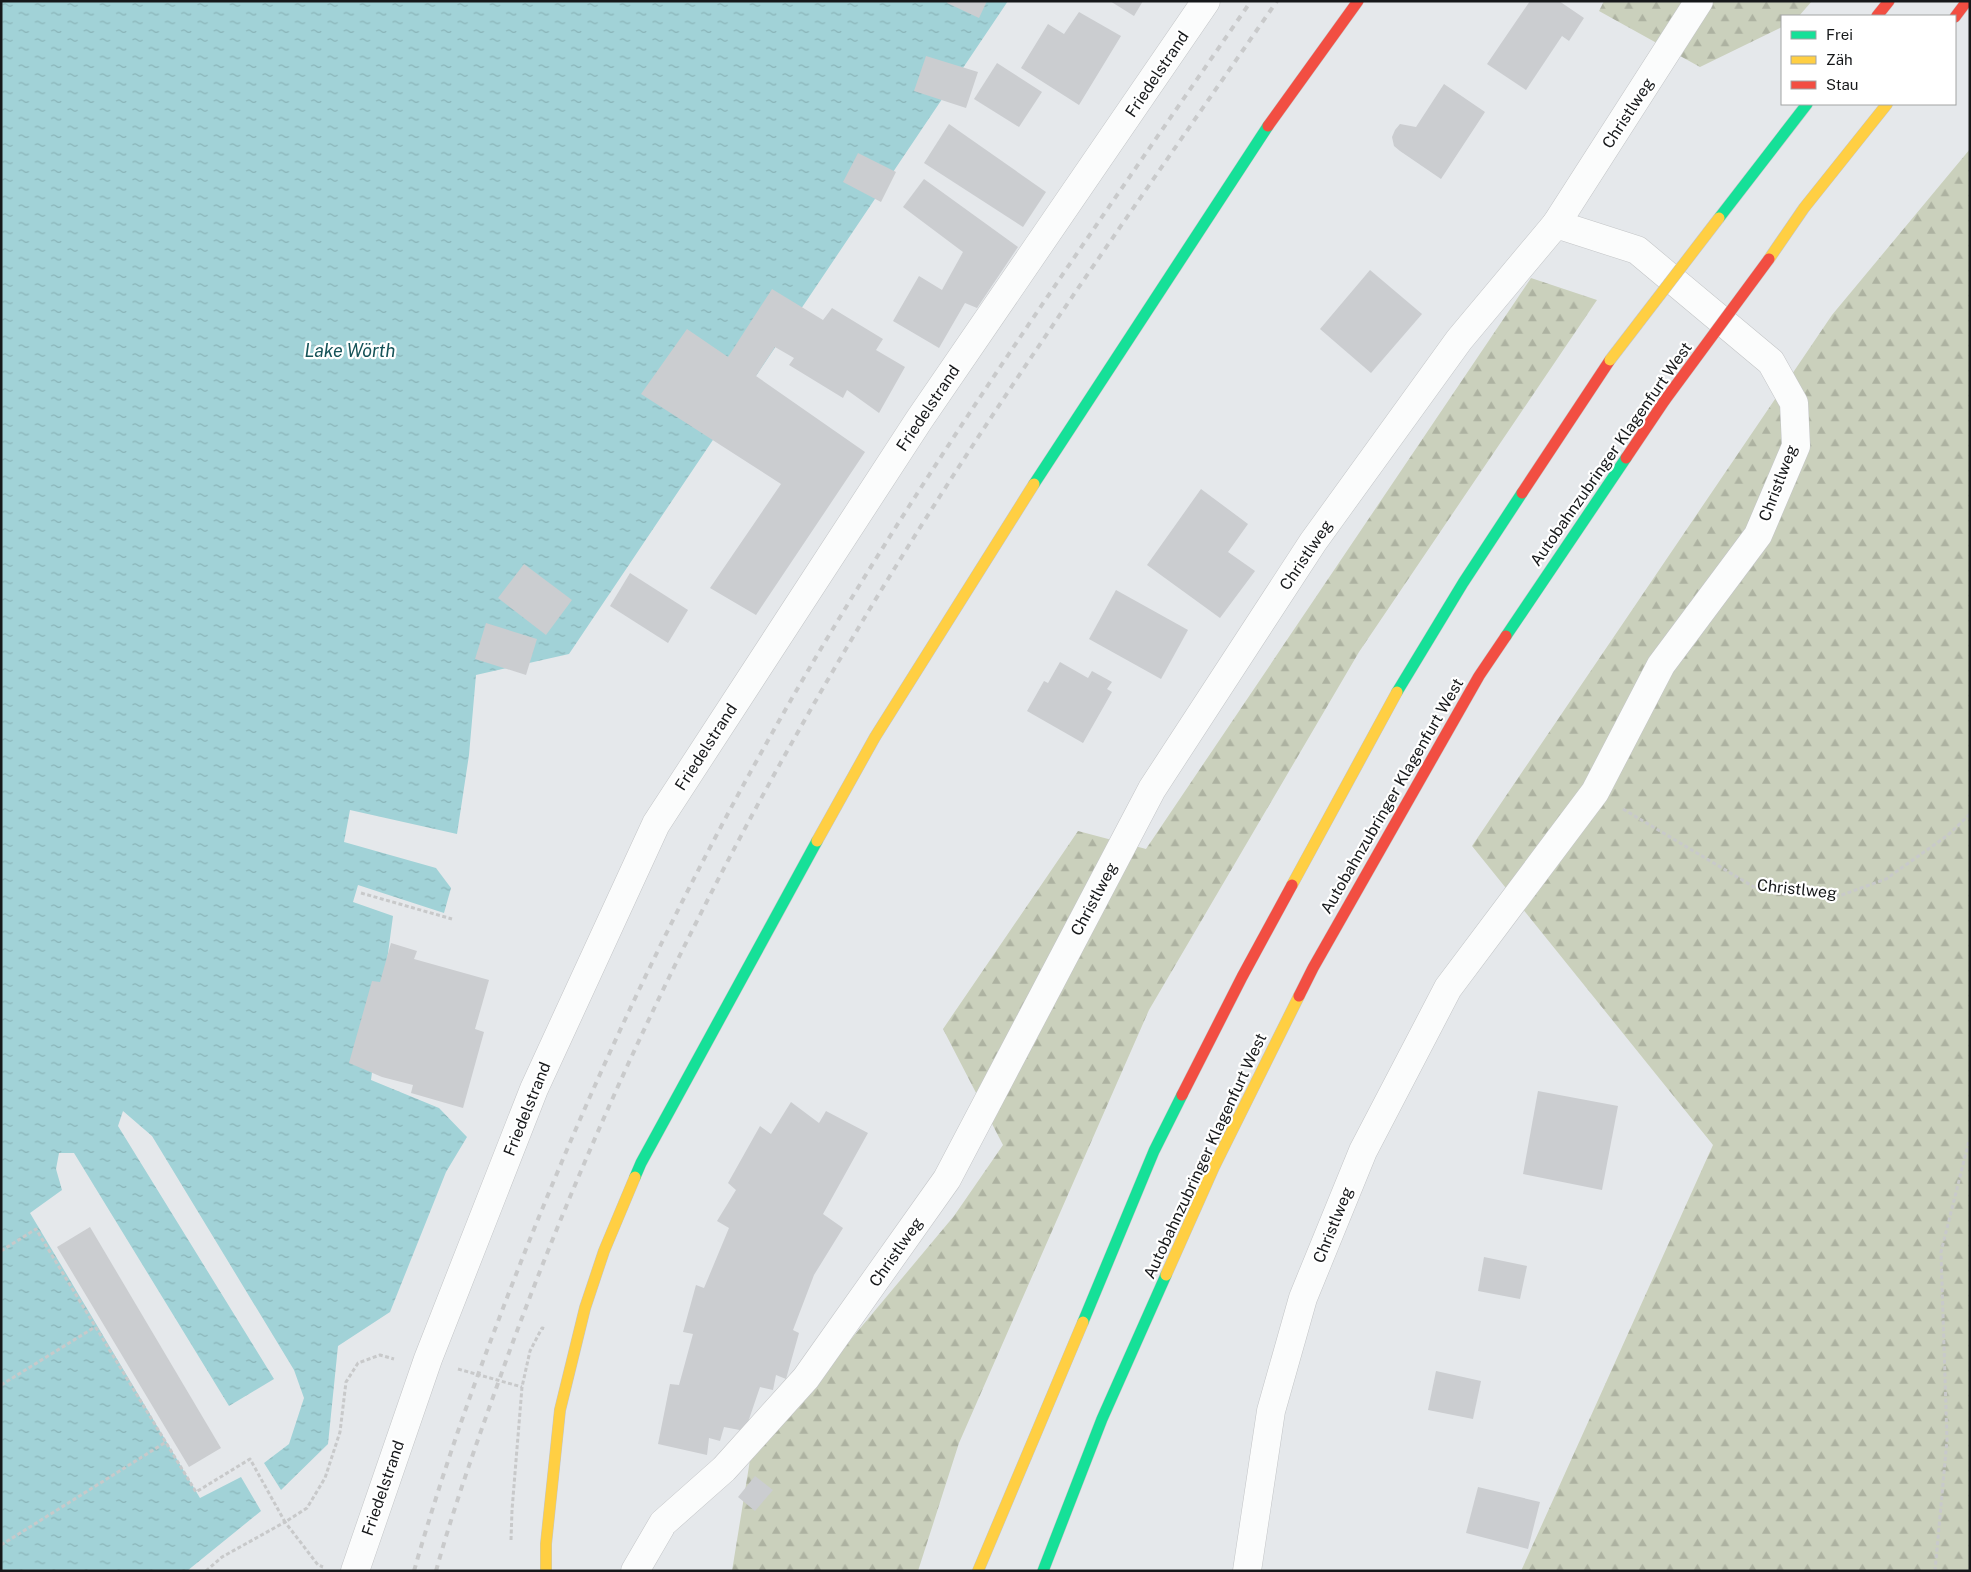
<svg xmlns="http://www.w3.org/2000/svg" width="1971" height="1572" viewBox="0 0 1971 1572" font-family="'Public Sans',sans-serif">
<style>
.forest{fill:url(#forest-firs)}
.water{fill:url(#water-ripples)}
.building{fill:#cbcdd0}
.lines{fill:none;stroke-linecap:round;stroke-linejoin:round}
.street-casing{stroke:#c3c5c7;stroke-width:29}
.fast-casing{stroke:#c3c5c7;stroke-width:12}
.slow-casing{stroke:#c3c5c7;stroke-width:12}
.jam-casing{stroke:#c3c5c7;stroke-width:12}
.path{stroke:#c8c9ca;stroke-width:3;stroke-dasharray:4 2.5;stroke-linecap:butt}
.street{stroke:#fbfcfc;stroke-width:28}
.fast{stroke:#16e098;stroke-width:11}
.slow{stroke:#ffcf43;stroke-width:11}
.jam{stroke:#f24e42;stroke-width:11}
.rail{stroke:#c9cacb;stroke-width:4;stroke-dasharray:6 6;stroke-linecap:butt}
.slow-bridge-casing{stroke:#c3c5c7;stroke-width:12;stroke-linecap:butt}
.jam-bridge-casing{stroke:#c3c5c7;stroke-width:12;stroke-linecap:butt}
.slow-bridge{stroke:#ffcf43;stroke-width:11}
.jam-bridge{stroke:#f24e42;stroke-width:11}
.labels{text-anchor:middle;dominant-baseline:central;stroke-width:4.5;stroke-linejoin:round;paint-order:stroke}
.street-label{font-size:16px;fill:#16181a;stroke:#fff}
.water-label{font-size:18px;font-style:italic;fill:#165358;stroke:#fff}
</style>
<defs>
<pattern id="forest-firs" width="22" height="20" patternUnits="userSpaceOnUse" patternTransform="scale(1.25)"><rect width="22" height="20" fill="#cad0bc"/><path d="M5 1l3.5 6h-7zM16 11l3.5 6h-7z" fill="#adb2a1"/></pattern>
<pattern id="water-ripples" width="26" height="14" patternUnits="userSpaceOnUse" patternTransform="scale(1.25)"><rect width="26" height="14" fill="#a1d2d7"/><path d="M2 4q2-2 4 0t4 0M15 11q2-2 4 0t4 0" fill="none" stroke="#8ab4b8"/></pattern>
</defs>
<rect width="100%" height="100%" fill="#e5e8eb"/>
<!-- forest -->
<g class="forest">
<polygon points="1604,1 1812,1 1799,16 1782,16 1782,27 1700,67 1599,11"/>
<polygon points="1970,149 1970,1571 1521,1571 1713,1145 1472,846 1832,315"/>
<polygon points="1531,278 1597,300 1359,652 1149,1010 959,1443 918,1571 732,1571 750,1460 954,1216 1003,1145 943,1029 1078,831 1146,849"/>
</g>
<!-- water -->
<polygon class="water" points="1,1 1008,1 569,654 476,675 469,755 457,834 350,810 344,842 436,868 451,888 444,913 358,885 353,902 393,916 371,1080 439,1108 467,1137 446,1172 390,1312 338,1346 328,1444 281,1490 264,1463 289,1444 304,1398 294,1370 152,1136 123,1111 118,1126 274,1379 229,1406 74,1153 59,1153 56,1169 62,1190 30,1213 200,1498 241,1477 261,1511 187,1571 1,1571"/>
<!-- building -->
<g class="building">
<polygon points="947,1 987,1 979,18 947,3"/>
<polygon points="1110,1 1143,1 1134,16"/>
<polygon points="1530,1 1559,1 1584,18 1569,41 1562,36 1526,90 1487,64"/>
<polygon points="1079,12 1121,36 1079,105 1021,68 1048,24 1064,34"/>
<polygon points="926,56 978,72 966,108 914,91"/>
<polygon points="997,63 1042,92 1019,127 974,99"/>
<polygon points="1444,84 1485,112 1441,179 1400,151 1394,146 1392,137 1395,130 1400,124 1416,127"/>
<polygon points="949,124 1046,192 1023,227 924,163"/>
<polygon points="858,153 896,172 881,202 843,182"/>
<polygon points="924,179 1018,247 977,308 965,303 939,348 893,321 919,276 942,290 963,252 903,207"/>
<polygon points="1370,270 1422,314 1371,373 1320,329"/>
<polygon points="772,289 823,320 832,308 883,339 876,350 905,367 879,413 847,390 843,398 789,365 794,358 775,347 756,376 865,452 756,615 710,588 781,484 641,394 687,329 728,357"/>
<polygon points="1201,489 1248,524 1228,552 1255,571 1220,618 1147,565"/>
<polygon points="524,564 572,600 546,635 498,598"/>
<polygon points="630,573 688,610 668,643 610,606"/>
<polygon points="1116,590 1188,630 1161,679 1089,639"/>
<polygon points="486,623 537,639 526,675 475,659"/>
<polygon points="1060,662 1088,678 1092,671 1112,682 1107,689 1112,692 1083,743 1027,711 1044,681 1048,683"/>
<polygon points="391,943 417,951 414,959 489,980 475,1029 484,1032 463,1108 411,1093 413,1085 382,1077 349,1063 372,981 380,982"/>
<polygon points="1538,1091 1618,1106 1602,1190 1523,1174"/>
<polygon points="791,1102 819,1123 826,1111 868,1133 823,1214 843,1228 814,1275 793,1330 799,1333 786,1379 776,1375 773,1390 760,1387 745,1431 724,1427 720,1441 709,1438 707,1455 658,1444 670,1384 679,1385 693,1334 683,1332 696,1285 704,1288 729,1228 717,1221 736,1190 728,1183 760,1126 771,1134"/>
<polygon points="90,1227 221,1448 189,1467 57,1247"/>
<polygon points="1484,1257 1527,1266 1520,1299 1478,1291"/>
<polygon points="1436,1371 1481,1381 1473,1419 1428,1410"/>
<polygon points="755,1476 773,1490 755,1511 738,1497"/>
<polygon points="1478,1487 1540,1502 1528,1549 1466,1533"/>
</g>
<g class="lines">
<defs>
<g id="street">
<polyline points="1556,224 1699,1"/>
<polyline points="355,1571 428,1359 534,1089 656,824 919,420 1206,1"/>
<polyline points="635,1571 663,1523 724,1469 806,1378 947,1179 1152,789 1313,542 1459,340 1556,224 1637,250 1771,362 1794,403 1796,446 1758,535 1661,665 1595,792 1448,988 1363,1151 1303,1298 1271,1411 1247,1571"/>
</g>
<g id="fast">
<polyline points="1719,218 1807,104"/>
<polyline points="1034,484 1268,126"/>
<polyline points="1506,636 1626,458"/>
<polyline points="1397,692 1463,583 1522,493"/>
<polyline points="635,1177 641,1163 817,841"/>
<polyline points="1083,1322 1154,1151 1182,1095"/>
<polyline points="1043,1571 1102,1419 1166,1275"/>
</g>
<g id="slow">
<polyline points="1769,259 1804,208 1887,104"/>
<polyline points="817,841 875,737 1034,484"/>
<polyline points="1292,885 1397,692"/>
<polyline points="1166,1275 1214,1167 1299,996"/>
<polyline points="546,1571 546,1544 560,1410 585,1308 604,1251 635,1177"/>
<polyline points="978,1571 1083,1322"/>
</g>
<g id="jam">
<polyline points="1877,16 1889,1"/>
<polyline points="1955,17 1967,1"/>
<polyline points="1268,126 1358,1"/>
<polyline points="1626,458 1665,400"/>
<polyline points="1522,493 1610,360"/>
<polyline points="1299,996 1313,968 1479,676 1506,636"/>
<polyline points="1182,1095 1242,977 1292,885"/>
</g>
</defs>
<!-- street casing -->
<use href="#street" class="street-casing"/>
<!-- fast casing -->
<use href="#fast" class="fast-casing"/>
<!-- slow casing -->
<use href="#slow" class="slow-casing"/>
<!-- jam casing -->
<use href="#jam" class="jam-casing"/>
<!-- path -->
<g class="path">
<polyline points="1623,809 1754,887 1839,896 1886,879 1948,835 1970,814"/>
<polyline points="361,893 452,919"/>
<polyline points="1,1251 36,1229 196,1492 250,1459 285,1522 307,1508 325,1478 340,1432 346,1382 358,1363 380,1355 394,1359"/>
<polyline points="458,1369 522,1387"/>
<polyline points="1,1385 95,1327"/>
<polyline points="511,1540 512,1510 522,1387 530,1351 542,1328 546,1329"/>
<polyline points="1,1545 166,1442"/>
<polyline points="206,1571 222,1557 285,1522 318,1565 323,1567"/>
<polyline points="1935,1571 1947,1440 1941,1252 1970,1137"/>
</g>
<!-- street -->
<use href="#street" class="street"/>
<!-- fast -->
<use href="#fast" class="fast"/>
<!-- slow -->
<use href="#slow" class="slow"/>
<!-- jam -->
<use href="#jam" class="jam"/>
<!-- rail -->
<g class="rail">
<path d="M414,1571C438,1487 466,1405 497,1324C589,1080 702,845 837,622C966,409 1110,206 1251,1"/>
<path d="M436,1571C456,1499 482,1428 507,1358C599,1107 716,867 853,637C983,418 1132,211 1277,1"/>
</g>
<defs>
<polyline id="slow-bridge" points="1610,360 1719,218"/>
<polyline id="jam-bridge" points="1665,400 1769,259"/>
</defs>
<!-- slow-bridge casing -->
<use href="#slow-bridge" class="slow-bridge-casing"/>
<!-- jam-bridge casing -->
<use href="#jam-bridge" class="jam-bridge-casing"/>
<!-- slow-bridge -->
<use href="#slow-bridge" class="slow-bridge"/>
<!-- jam-bridge -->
<use href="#jam-bridge" class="jam-bridge"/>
</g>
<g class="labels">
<!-- street labels -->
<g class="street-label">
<text transform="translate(1157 74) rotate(-56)">Friedelstrand</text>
<text transform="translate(1628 113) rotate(-57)">Christlweg</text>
<text transform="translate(928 408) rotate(-56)">Friedelstrand</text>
<text transform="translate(1611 454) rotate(-55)">Autobahnzubringer Klagenfurt West</text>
<text transform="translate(1778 483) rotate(-69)">Christlweg</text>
<text transform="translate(1306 555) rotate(-56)">Christlweg</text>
<text transform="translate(706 747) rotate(-57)">Friedelstrand</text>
<text transform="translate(1392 796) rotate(-60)">Autobahnzubringer Klagenfurt West</text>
<text transform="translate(1797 889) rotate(6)">Christlweg</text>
<text transform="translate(1094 899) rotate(-62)">Christlweg</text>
<text transform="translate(527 1109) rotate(-68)">Friedelstrand</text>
<text transform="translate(1205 1156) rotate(-65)">Autobahnzubringer Klagenfurt West</text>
<text transform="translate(1333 1225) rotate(-68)">Christlweg</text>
<text transform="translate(896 1252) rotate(-55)">Christlweg</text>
<text transform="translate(383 1488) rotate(-71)">Friedelstrand</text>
</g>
<!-- water labels -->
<g class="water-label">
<text x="350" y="350">Lake Wörth</text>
</g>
</g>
<!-- border -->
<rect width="1971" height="1572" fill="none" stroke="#16181a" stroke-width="5"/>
<!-- legend -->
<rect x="1781" y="15" width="175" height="90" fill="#ffffff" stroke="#a2a3a3"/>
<rect x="1791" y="31" width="25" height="8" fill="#16e098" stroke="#a2a3a3"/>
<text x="1826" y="40" font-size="15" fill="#16181a">Frei</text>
<rect x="1791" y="56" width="25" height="8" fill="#ffcf43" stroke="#a2a3a3"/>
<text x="1826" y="65" font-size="15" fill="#16181a">Zäh</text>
<rect x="1791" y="81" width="25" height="8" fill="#f24e42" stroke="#a2a3a3"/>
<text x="1826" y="90" font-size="15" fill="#16181a">Stau</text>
</svg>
